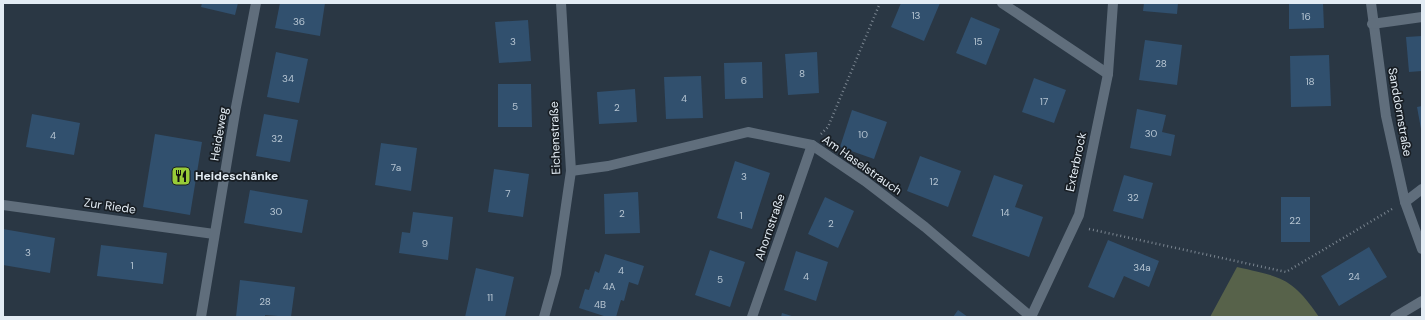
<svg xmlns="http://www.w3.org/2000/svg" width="1425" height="320" viewBox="0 0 1425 320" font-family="'DM Sans',sans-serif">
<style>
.green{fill:#57624a}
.building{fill:#31506e}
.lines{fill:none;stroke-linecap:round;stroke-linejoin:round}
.path{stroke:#7b8691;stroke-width:2.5;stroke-dasharray:1 3;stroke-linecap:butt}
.lane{stroke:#606e7c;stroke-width:10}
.street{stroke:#606e7c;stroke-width:10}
.labels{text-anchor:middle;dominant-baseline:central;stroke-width:3.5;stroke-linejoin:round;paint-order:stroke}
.number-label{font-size:10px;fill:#b6c5d2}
.street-label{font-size:12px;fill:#e3ecf4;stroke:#181e24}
.poi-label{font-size:12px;font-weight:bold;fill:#e3ecf4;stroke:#181e24;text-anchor:start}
</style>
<rect width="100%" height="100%" fill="#2a3744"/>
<!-- green -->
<path class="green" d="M1237,267C1281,277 1292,277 1319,317H1210Z"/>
<!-- building -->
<g class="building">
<polygon points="202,3 238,3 235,15 201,7"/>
<polygon points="280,3 325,3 320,36 275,28"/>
<polygon points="901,3 940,3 924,41 891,27"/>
<polygon points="1144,3 1178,3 1177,14 1143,11"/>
<polygon points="1289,3 1323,3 1324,28 1289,29"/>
<polygon points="971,17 1000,29 986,65 956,53"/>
<polygon points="528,20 531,61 499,63 495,22"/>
<polygon points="1422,36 1422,71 1409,72 1406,37"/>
<polygon points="1145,40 1182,45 1177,85 1139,80"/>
<polygon points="276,52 308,59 299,103 267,97"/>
<polygon points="817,52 819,93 788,95 785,54"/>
<polygon points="1329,55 1331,106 1291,107 1290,56"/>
<polygon points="762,62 763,98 725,99 724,63"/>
<polygon points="701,76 703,118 666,119 664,77"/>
<polygon points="1034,78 1066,90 1054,123 1022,112"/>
<polygon points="498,84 531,84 532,127 498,127"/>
<polygon points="635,89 637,122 599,124 597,92"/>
<polygon points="1422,106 1422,129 1421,129 1417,107"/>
<polygon points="1137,109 1166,115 1162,132 1175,135 1171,156 1130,148"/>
<polygon points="852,110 887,122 874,159 840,147"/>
<polygon points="32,114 80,123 74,155 26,147"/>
<polygon points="264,114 298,120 290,162 256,156"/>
<polygon points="155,134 202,142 190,215 143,207"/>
<polygon points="381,143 417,148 411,191 375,185"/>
<polygon points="920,156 961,171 948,207 907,191"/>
<polygon points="735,161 770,173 752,229 717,218"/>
<polygon points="494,169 529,174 523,217 488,212"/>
<polygon points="994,175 1023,185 1015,207 1043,217 1029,257 972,236"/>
<polygon points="1124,175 1153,183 1143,219 1113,211"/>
<polygon points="250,190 308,200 302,233 244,223"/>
<polygon points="638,192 640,233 605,234 604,194"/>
<polygon points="825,197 854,211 838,248 808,234"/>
<rect x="1281" y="197" width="29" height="45"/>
<polygon points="413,212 453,217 448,260 399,253 402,232 410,233"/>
<polygon points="3,229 55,238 50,273 3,265"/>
<polygon points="1108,240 1159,261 1149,287 1124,276 1114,298 1088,287"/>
<polygon points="101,245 167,253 163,284 97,276"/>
<polygon points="1369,247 1387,277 1339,306 1321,276"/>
<polygon points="710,250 745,262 730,307 695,295"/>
<polygon points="796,251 828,262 816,301 784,290"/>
<polygon points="605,254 644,266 638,285 629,282 624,301 621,300 616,317 607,317 579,308 585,289 589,290 595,271 599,273"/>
<polygon points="476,268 514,277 505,317 465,317"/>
<polygon points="240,280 295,287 291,317 265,315 265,317 236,317"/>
<polygon points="958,310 968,317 953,317"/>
<polygon points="782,313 795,317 781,317"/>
</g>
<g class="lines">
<!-- path -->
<g class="path">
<polyline points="821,134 828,127 880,3"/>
<polyline points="1089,229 1286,272 1392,209"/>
</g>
<!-- lane -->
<polyline class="lane" points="1405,202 1422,189"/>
<!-- street -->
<g class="street">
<polyline points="1002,3 1108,74"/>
<polyline points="1371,3 1386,116 1405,202 1422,249"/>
<polyline points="1372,24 1422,17"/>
<polyline points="571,171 608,166 748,132 812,145 865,181 925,227 1031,317"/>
<polyline points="3,205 214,234"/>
<polyline points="201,317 236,107 256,3"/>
<polyline points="544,317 556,274 571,171 561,3"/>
<polyline points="752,317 812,145"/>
<polyline points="1031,317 1079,215 1108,74 1113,3"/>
<polyline points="1395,317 1422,301"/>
</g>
</g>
<!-- icons -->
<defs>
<symbol id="restaurant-square" viewBox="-11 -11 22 22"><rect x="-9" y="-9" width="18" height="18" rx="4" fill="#98cb38" stroke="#181e24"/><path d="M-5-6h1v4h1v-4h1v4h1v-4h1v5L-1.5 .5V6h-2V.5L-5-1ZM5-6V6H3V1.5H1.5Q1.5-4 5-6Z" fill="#111"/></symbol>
</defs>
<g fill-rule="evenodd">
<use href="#restaurant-square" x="170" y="165" width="22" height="22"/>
</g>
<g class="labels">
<!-- number labels -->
<g class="number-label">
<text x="916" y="15">13</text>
<text x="1306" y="16">16</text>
<text x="299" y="21">36</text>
<text x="513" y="41">3</text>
<text x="978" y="41">15</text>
<text x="1161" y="63">28</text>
<text x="802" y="73">8</text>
<text x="288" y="78">34</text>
<text x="744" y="80">6</text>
<text x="1310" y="81">18</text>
<text x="684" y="98">4</text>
<text x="1044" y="101">17</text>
<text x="515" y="106">5</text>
<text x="617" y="107">2</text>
<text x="1151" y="133">30</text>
<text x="863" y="134">10</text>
<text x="53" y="135">4</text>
<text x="277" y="138">32</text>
<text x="396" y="167">7a</text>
<text x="744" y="176">3</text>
<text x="934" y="181">12</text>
<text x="508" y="193">7</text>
<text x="1133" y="197">32</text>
<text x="276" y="211">30</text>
<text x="1005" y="212">14</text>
<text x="622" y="213">2</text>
<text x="741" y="215">1</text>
<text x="1295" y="220">22</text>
<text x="831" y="223">2</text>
<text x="425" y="243">9</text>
<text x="28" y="252">3</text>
<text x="132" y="265">1</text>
<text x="1142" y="267">34a</text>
<text x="621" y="270">4</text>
<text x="806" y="276">4</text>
<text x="1354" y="276">24</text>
<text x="720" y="279">5</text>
<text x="609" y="286">4A</text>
<text x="490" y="297">11</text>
<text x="265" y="301">28</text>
<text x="600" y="304">4B</text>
</g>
<!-- street labels -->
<g class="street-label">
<text transform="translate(1400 112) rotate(80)">Sanddornstraße</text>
<text transform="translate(219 134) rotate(-80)">Heideweg</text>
<text transform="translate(555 138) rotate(-92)">Eichenstraße</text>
<text transform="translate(1076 162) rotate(-78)">Exterbrock</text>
<text transform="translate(862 165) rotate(35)">Am Haselstrauch</text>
<text transform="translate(110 206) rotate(8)">Zur Riede</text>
<text transform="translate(770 227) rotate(-71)">Ahornstraße</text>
</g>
<!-- poi labels -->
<g class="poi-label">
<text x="195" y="176">Heideschänke</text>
</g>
</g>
<!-- border -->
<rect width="1425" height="320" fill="none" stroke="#e3ecf4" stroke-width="8"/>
</svg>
